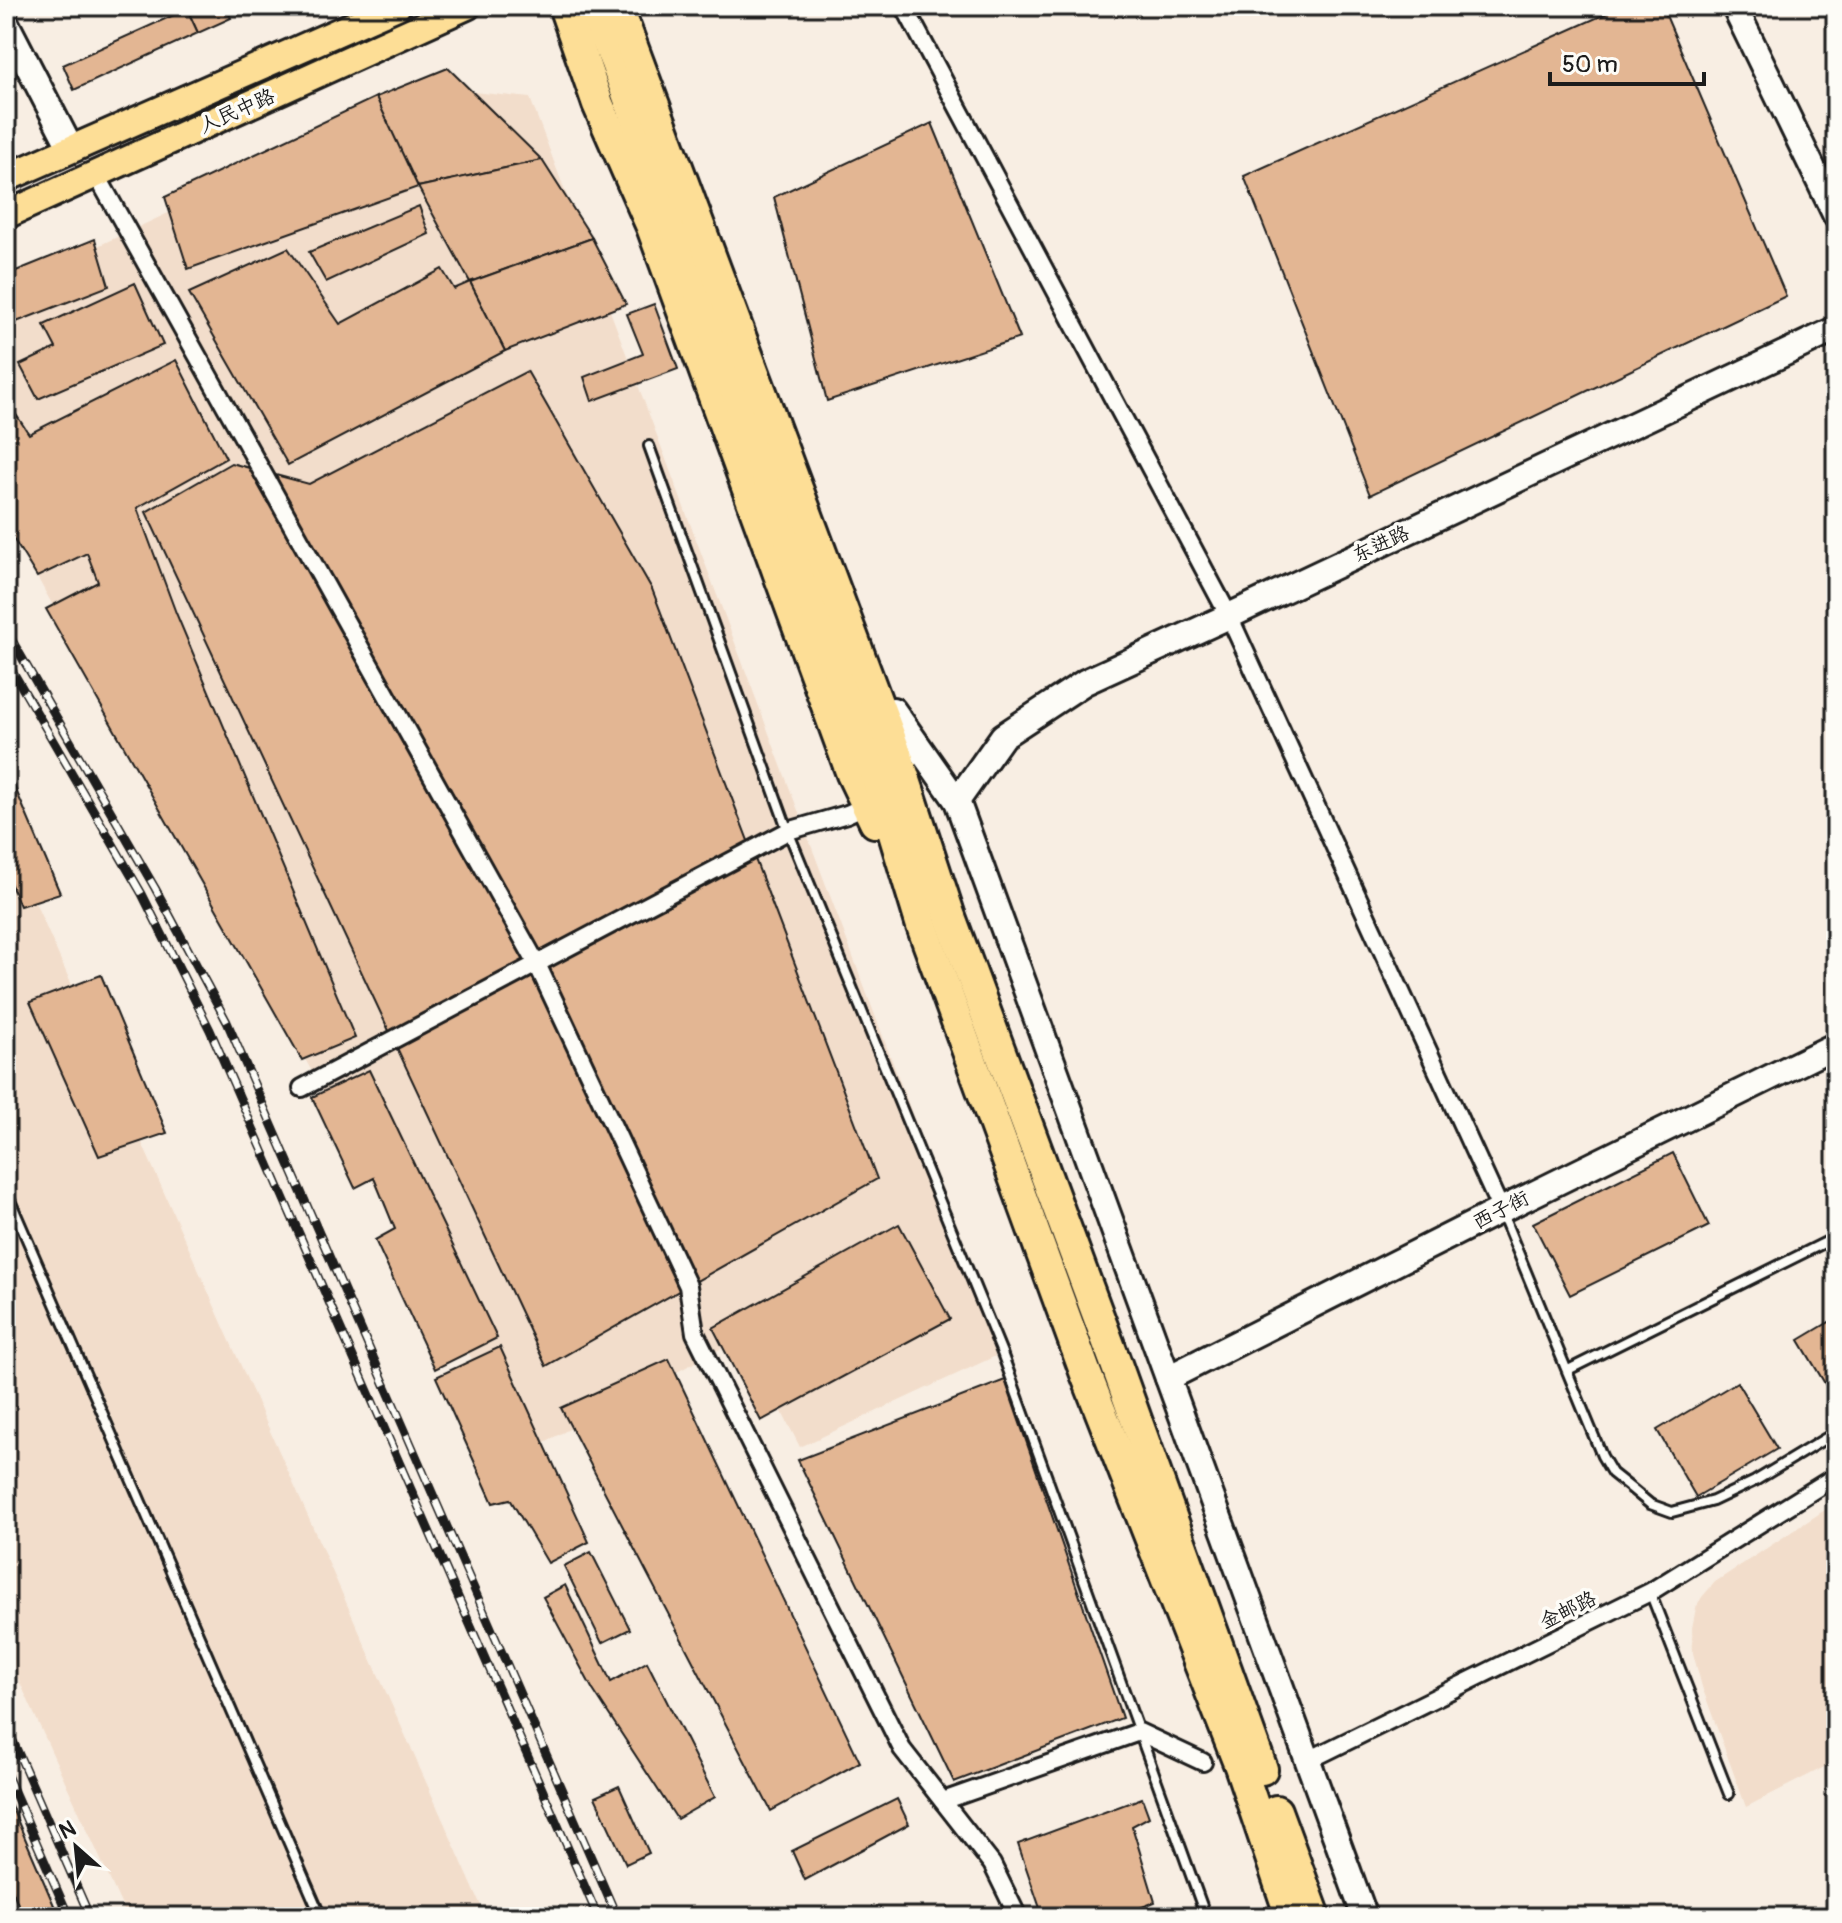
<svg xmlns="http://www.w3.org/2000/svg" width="1842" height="1923" viewBox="0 0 1842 1923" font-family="Pangolin,'LXGW WenKai TC',sans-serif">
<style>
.built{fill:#f2ddcb}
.building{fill:#e3b693;stroke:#1c1c1c;stroke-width:2}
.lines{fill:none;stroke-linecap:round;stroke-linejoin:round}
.lane-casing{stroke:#1c1c1c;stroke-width:14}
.street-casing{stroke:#1c1c1c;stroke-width:22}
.secondary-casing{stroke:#1c1c1c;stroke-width:30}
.primary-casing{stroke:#1c1c1c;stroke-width:32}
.highway-casing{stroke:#1c1c1c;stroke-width:36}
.lane{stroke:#fdfcf7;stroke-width:8}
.street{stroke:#fdfcf7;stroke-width:16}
.secondary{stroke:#fdfcf7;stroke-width:24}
.primary{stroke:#fdde96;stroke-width:26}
.highway{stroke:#fdde96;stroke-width:30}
.rail-casing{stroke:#1c1c1c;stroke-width:9}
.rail{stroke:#fdfcf7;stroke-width:6;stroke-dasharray:18;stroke-linecap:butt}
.labels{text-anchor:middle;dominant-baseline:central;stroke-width:7;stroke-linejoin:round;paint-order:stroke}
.street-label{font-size:20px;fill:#1c1c1c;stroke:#fdfcf7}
</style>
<rect width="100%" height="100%" fill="#f8eee3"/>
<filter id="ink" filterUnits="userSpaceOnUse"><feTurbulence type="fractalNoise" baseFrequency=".0125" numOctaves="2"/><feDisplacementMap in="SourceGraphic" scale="16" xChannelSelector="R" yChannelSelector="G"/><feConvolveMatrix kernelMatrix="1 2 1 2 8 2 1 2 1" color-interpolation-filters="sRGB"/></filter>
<g filter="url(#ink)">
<!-- built -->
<g class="built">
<polygon points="435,88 530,98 1002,1353 800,1447 743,1337 524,1453 6,521 6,289"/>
<polygon points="6,837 486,1917 127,1917 6,1652"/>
<polygon points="1831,1506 1836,1517 1836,1761 1746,1807 1702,1687 1693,1653 1692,1628 1696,1608 1702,1597 1715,1582"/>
</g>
<!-- building -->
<g class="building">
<polygon points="193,6 225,6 231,18 198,33 187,9"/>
<polygon points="1623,6 1662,6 1786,296 1370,495 1244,176"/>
<polygon points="187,9 198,33 74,90 63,65"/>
<polygon points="448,68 542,160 418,187 389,130 376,97"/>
<polygon points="376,97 418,187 188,269 165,197"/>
<polygon points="932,123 1020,338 827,401 774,197"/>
<polygon points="542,160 592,238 470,282 418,187"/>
<polygon points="419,206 429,234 326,282 309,252"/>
<polygon points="592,238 626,304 505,351 470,282"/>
<polygon points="95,239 109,286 6,326 6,275"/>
<polygon points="288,248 340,324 442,269 454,289 470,282 505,351 288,465 189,293"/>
<polygon points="135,283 163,345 38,399 20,365 56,348 44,325"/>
<polygon points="654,304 678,369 592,401 584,377 643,354 627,314"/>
<polygon points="176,360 226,458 137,508 176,613 355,1038 302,1060 46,609 98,582 87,553 37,577 6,527 6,418 15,413 29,434"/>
<polygon points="527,371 652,589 877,1179 546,1366 146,512 231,463 309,484"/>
<polygon points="10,776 60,893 20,906 6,873 6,777"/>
<polygon points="101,975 167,1133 99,1156 30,1002"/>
<polygon points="369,1070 497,1338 435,1369 375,1240 395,1229 374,1178 355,1188 312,1097"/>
<polygon points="1673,1153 1709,1226 1570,1295 1533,1223"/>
<polygon points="899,1224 950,1319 761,1421 713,1328"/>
<polygon points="1836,1318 1836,1402 1799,1340"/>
<polygon points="500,1347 589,1542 548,1563 510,1499 493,1503 436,1377"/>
<polygon points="669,1359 860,1762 771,1811 561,1408"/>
<polygon points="1005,1380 1122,1718 954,1782 798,1460"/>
<polygon points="1737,1382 1777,1449 1696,1497 1657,1430"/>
<polygon points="591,1552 630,1629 602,1643 564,1566"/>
<polygon points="565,1585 611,1682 647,1662 715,1797 677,1819 593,1690 543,1597"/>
<polygon points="619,1786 649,1853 626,1864 595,1797"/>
<polygon points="6,1794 59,1917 23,1917 6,1873"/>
<polygon points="1142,1798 1149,1817 1132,1826 1155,1902 1117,1917 1043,1917 1018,1844"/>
<polygon points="897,1799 909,1824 805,1880 792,1851"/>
</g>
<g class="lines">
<defs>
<g id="lane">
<polyline points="649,446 788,831 1002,1353 1206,1917"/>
<polyline points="6,1191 321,1917"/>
<polyline points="1501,1211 1602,1456 1612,1473 1632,1489 1650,1504 1672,1512 1713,1501 1755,1481 1836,1432"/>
<polyline points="1568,1370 1836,1237"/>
<polyline points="1650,1592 1729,1794"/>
</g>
<g id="street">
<polyline points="904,6 1229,616 1501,1210"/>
<polyline points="96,174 537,964 688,1286 695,1333 902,1749 992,1864 1018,1917"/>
<polyline points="302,1088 788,831 847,814 867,805"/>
<polyline points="1307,1761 1650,1592 1836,1476"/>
<polyline points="943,1801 1139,1732 1203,1762"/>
</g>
<g id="secondary">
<polyline points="1734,6 1836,216"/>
<polyline points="6,23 71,149"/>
<polyline points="893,710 957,801 1365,1917"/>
<polyline points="957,801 1003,736 1085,682 1229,616 1836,329"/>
<polyline points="1168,1378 1501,1210 1836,1045"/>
</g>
<g id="primary">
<polyline points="6,178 397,6"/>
<polyline points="6,215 467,6"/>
</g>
<g id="highway">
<polyline points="564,6 598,104 652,227 852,774 875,822"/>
<polyline points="593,6 616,63 875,771 921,923 1086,1374 1240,1766 1291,1917"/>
<polyline points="617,6 898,759 949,914 1116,1364 1262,1769"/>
<polyline points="1276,1811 1315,1917"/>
</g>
</defs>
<!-- lane casing -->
<use href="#lane" class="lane-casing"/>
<!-- street casing -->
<use href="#street" class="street-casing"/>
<!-- secondary casing -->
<use href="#secondary" class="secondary-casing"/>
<!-- primary casing -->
<use href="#primary" class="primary-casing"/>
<!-- highway casing -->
<use href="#highway" class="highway-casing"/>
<!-- lane -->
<use href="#lane" class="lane"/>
<!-- street -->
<use href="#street" class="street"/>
<!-- secondary -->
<use href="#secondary" class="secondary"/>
<!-- primary -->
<use href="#primary" class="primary"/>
<!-- highway -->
<use href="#highway" class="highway"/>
<defs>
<g id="rail">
<polyline points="6,630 155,888 227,1022 617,1917"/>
<polyline points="6,660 142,894 210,1030 598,1917"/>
<polyline points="6,1725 90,1917"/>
<polyline points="6,1773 69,1917"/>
</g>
</defs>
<!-- rail casing -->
<use href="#rail" class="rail-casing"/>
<!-- rail -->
<use href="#rail" class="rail"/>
</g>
</g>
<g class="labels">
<!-- street labels -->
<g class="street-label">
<text transform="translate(237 111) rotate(-24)">人民中路</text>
<text transform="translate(1381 544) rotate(-25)">东进路</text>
<text transform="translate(1501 1210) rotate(-27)">西子街</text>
<text transform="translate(1568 1610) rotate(-26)">金邮路</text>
</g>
</g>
<!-- margin -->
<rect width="1842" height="1923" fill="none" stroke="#fdfcf7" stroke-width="32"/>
<rect x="16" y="16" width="1810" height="1891" fill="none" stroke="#1c1c1c" stroke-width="3" filter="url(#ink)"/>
<!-- north arrow -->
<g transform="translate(76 1847) rotate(333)" stroke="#fdfcf7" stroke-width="6" paint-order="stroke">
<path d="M0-6L14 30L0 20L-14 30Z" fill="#1c1c1c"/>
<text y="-12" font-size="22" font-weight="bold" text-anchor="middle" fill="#1c1c1c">N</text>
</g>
<!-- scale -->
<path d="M1550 72v12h154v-12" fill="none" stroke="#1c1c1c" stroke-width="4"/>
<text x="1562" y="72" font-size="24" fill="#1c1c1c" stroke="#fdfcf7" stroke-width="6" paint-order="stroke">50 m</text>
</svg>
